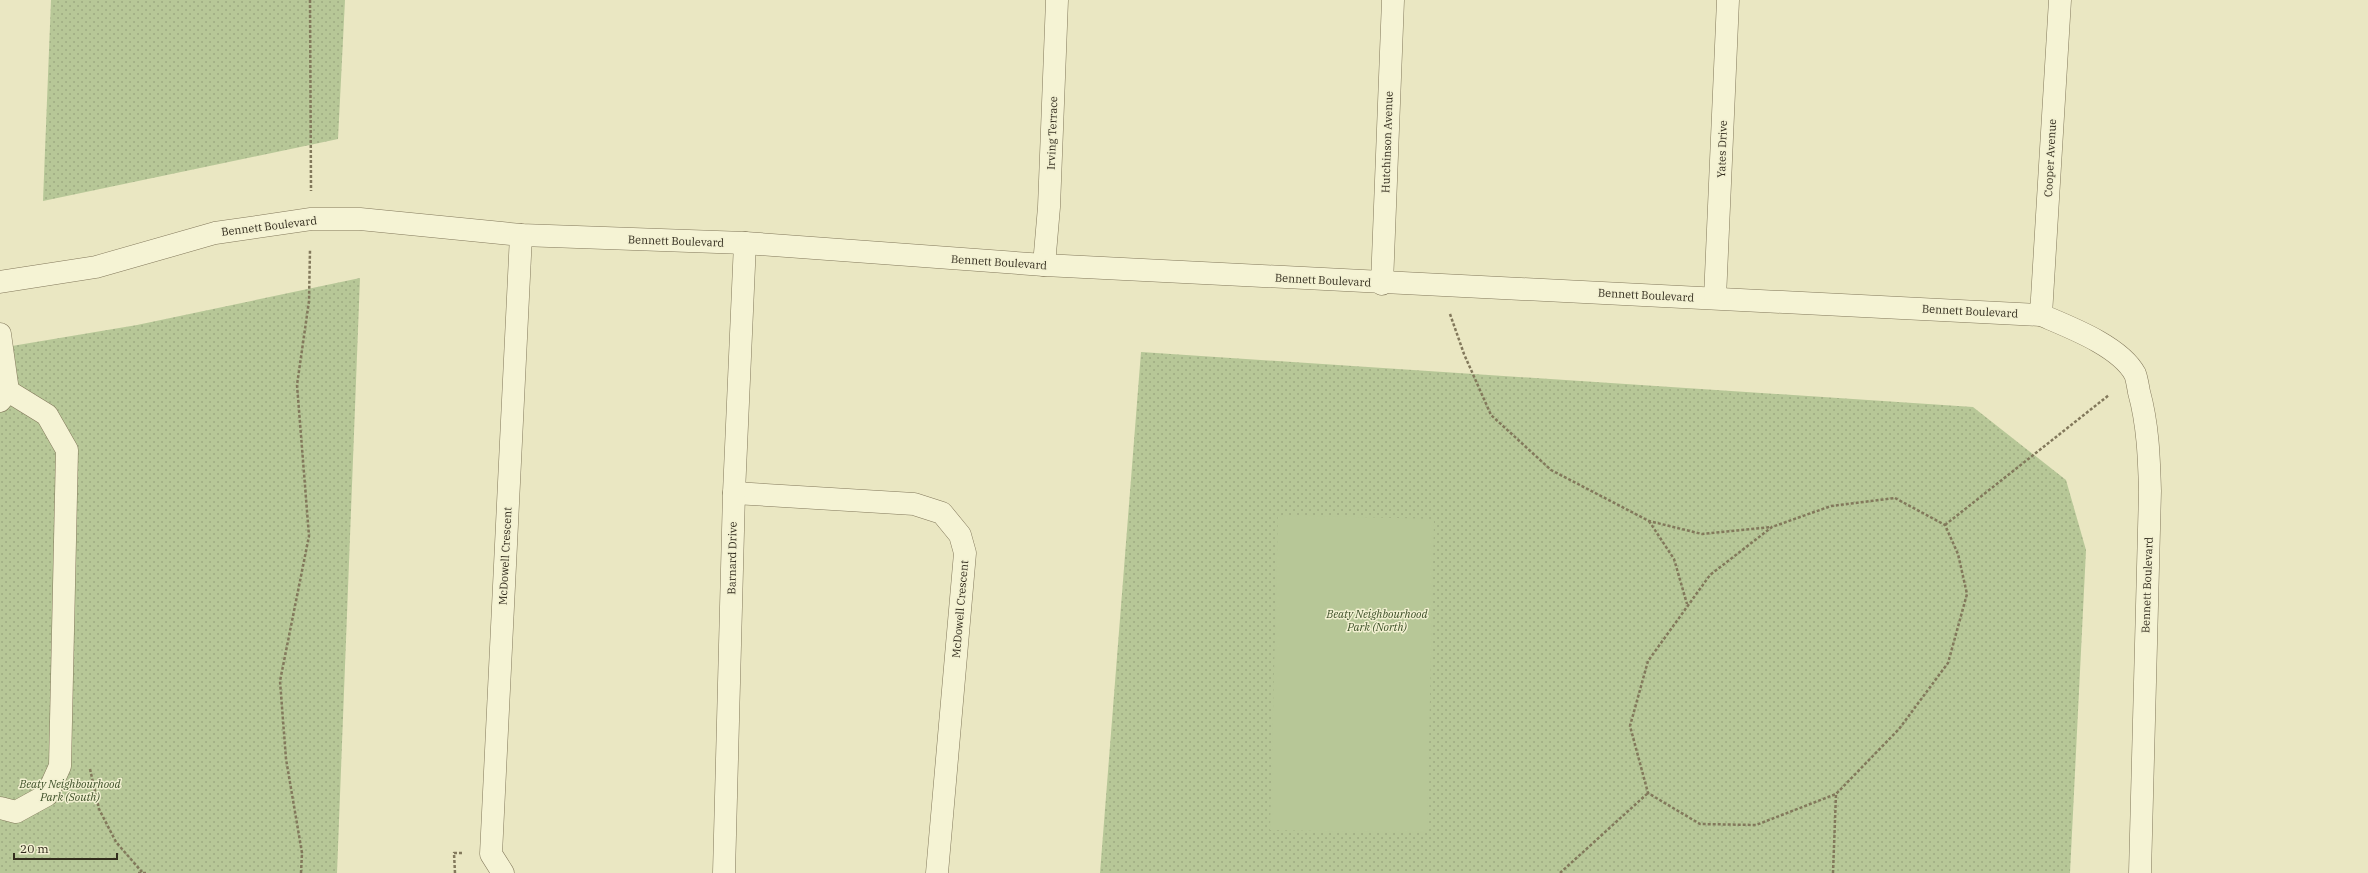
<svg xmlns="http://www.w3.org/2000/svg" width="2368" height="873" viewBox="0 0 2368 873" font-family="'IBM Plex Serif',serif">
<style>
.grass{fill:url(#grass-dots)}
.garden{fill:#b7c797}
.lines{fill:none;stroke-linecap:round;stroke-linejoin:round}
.minor-casing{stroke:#82785b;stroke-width:23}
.path{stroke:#82785b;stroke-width:2.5;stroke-dasharray:3 2;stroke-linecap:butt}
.minor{stroke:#f5f3d4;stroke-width:22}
.labels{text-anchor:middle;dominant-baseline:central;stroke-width:3;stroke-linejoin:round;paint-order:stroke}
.street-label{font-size:11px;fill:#332d1e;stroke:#f2f0d1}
.park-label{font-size:11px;font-style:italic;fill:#3b4e26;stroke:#f2f0d1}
</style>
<defs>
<pattern id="grass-dots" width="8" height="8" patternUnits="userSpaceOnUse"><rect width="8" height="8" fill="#b7c797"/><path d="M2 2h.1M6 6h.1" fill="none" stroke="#9eab82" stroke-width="1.8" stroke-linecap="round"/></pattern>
</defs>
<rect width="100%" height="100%" fill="#eae7c2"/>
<!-- grass -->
<g class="grass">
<polygon points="51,0 345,0 338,139 43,201"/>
<polygon points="360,278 337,873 0,873 0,348 137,325"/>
<polygon points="1141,352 1973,407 2066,480 2086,550 2070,873 1100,873"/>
</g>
<!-- garden -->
<polygon class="garden" points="1278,515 1434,519 1427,833 1270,830"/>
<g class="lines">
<defs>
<g id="minor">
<polyline points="1044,265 1049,207 1057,0"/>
<path d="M0,282L96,267L215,233L311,219H360L521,235L745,243L1044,265L2041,315C2069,327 2120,346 2135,374C2137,379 2138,387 2139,392C2148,425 2149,457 2150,491L2140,873"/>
<polyline points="1382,284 1393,0"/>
<polyline points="1715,298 1728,0"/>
<polyline points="2041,315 2060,0"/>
<polyline points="0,334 8,391 0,401"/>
<polyline points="734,493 914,504 942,513 960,535 965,553 937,873"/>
<polyline points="0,808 16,812 47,795 60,766 67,450 47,415 8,391"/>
<polyline points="503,873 491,854 521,235"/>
<polyline points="724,873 734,493 745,243"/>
</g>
</defs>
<!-- minor casing -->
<use href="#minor" class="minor-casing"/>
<!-- path -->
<g class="path">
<polyline points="310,0 311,191"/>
<polyline points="1450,314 1464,354 1491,415 1551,470 1649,521 1702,534 1772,527"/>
<polygon points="1895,498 1945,525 1958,554 1967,594 1948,663 1899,729 1836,794 1756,825 1700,824 1648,793 1630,726 1648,661 1710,575 1772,527 1831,506"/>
<polyline points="1649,521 1674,559 1687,604"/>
<polyline points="1945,525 2109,395"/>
<polyline points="90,769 99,809 116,842 142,872"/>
<polyline points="138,873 146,873"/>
<polyline points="301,873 302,853 286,759 280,681 309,536 297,385 309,301 310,250"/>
<polyline points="455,873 454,853 463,853"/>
<polyline points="1560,873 1648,793"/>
<polyline points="1833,873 1836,794"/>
</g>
<!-- minor -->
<use href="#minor" class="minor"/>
</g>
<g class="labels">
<!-- street labels -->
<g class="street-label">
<text transform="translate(1052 133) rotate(-88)">Irving Terrace</text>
<text transform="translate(1387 142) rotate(-88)">Hutchinson Avenue</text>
<text transform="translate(1722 149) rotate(-88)">Yates Drive</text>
<text transform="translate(2050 158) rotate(-87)">Cooper Avenue</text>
<text transform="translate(269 226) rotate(-7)">Bennett Boulevard</text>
<text transform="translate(676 241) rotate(2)">Bennett Boulevard</text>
<text transform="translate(999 262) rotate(4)">Bennett Boulevard</text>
<text transform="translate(1323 280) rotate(3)">Bennett Boulevard</text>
<text transform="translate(1646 295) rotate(3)">Bennett Boulevard</text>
<text transform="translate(1970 311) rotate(3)">Bennett Boulevard</text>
<text transform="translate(505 556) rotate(-87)">McDowell Crescent</text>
<text transform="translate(732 558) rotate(-89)">Barnard Drive</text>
<text transform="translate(2147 585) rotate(-88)">Bennett Boulevard</text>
<text transform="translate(960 609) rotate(-85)">McDowell Crescent</text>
</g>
<!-- park labels -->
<g class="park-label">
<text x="1377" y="614">Beaty Neighbourhood<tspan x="1377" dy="13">Park (North)</tspan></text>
<text x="70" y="784">Beaty Neighbourhood<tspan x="70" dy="13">Park (South)</tspan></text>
</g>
</g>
<!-- scale -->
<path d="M14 853v6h103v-6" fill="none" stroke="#332d1e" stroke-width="2"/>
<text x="20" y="853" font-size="12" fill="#332d1e" stroke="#f2f0d1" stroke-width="3" paint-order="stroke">20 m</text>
</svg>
